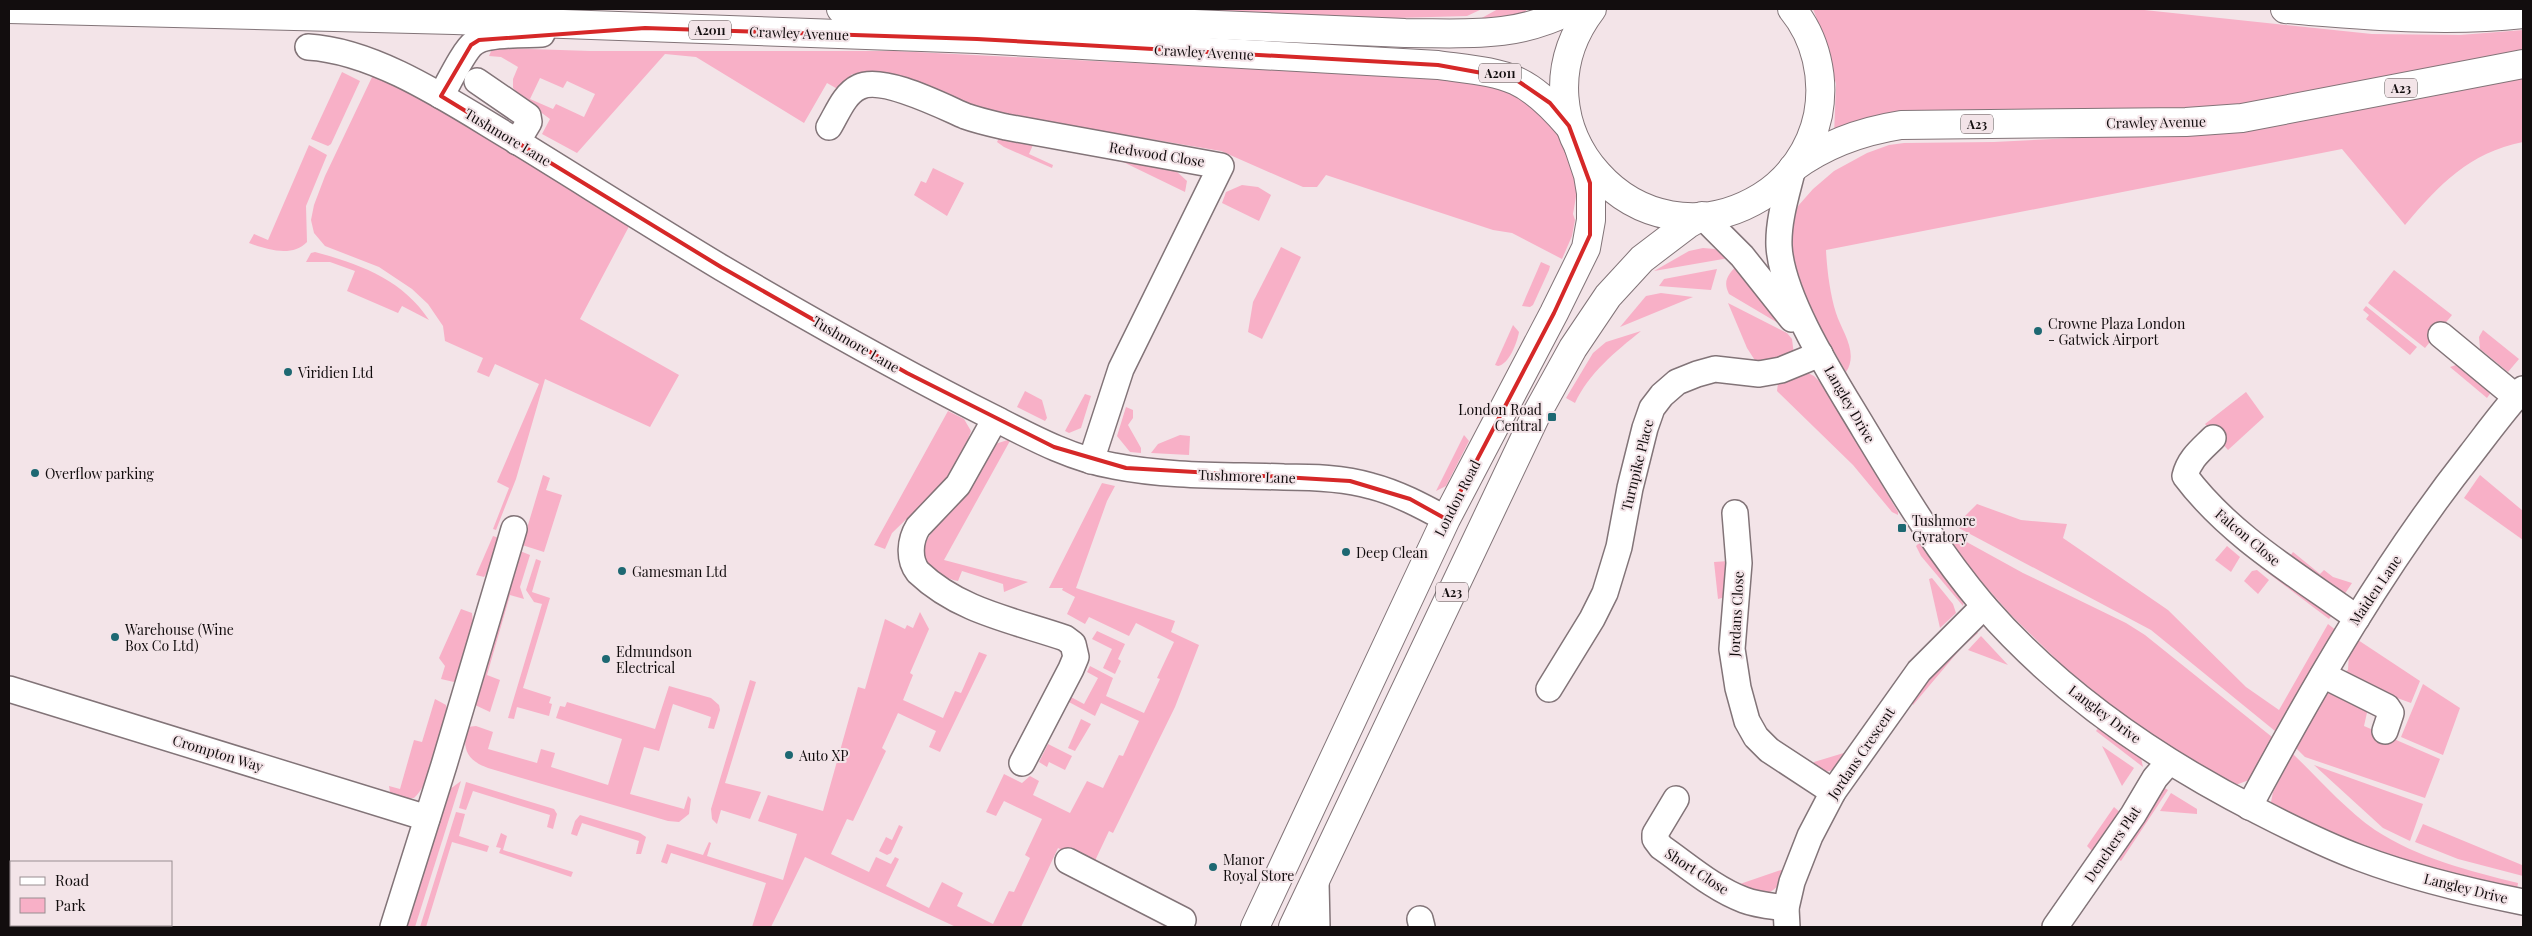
<svg xmlns="http://www.w3.org/2000/svg" width="2532" height="936" viewBox="0 0 2532 936" font-family="'Playfair Display',serif">
<style>
.green{fill:#f8b0c7;fill-rule:evenodd}
.lines{fill:none;stroke-linecap:round;stroke-linejoin:round}
.street-casing{stroke:#827478;stroke-width:28}
.primary-casing{stroke:#827478;stroke-width:30}
.street{stroke:#fff;stroke-width:25}
.primary{stroke:#fff;stroke-width:28}
.marked{fill:none;stroke:#d62828;stroke-width:4;stroke-linejoin:round}
.poi-dot{fill:#1d6872;stroke:#f3e4e8;stroke-width:2}
.labels{text-anchor:middle;dominant-baseline:central;stroke-width:4;stroke-linejoin:round;paint-order:stroke}
.shield{fill:#f3e4e8;stroke:#564e4f;stroke-width:1}
.shield-label{font-size:12px;font-weight:bold;fill:#120d0e}
.street-label{font-size:14px;fill:#120d0e;stroke:#f3e4e8}
.poi-label{font-size:14px;fill:#120d0e;stroke:#f3e4e8;text-anchor:start}
</style>
<rect width="100%" height="100%" fill="#f3e4e8"/>
<!-- green -->
<g class="green">
<polygon points="1152,9 1482,9 1467,16 1360,19"/>
<polygon points="1498,9 1526,9 1526,13 1514,17 1478,20"/>
<polygon points="1813,9 2135,9 2372,34 2460,35 2523,30 2523,52 2246,106 2126,112 1910,111 1893,113 1834,136 1836,84 1823,35"/>
<path d="M504,48L590,51H896L1472,80L1518,94L1552,126L1562,142L1573,165L1578,185L1573,214L1575,220L1572,236L1562,259L1512,233L1493,230L1326,175L1317,187H1303L1221,151L1132,136L1046,128L902,85L852,74L841,91L827,83L804,123L696,57L665,54L577,153L542,134L550,119L524,100L513,88V79L518,67L501,57L489,56L492,49ZM540,78L563,88L567,81L595,94L584,117L556,104L553,109L530,99Z"/>
<polygon points="342,72 360,81 331,144 328,146 311,139"/>
<polygon points="373,75 392,83 634,217 580,319 679,375 650,427 545,379 516,479 496,530 493,529 509,488 497,482 539,384 495,364 489,377 477,372 483,358 445,341 443,326 428,304 412,289 379,267 325,246 314,233 311,220 314,205 325,176"/>
<path d="M2523,75V142C2469,153 2440,184 2405,225L2342,149L1826,250C1827,270 1830,294 1836,313C1842,332 1859,352 1846,372L1798,289L1789,264L1792,220L1798,206L1813,189L1834,171L1867,153L1889,145L1904,143L1994,142L2155,134Z"/>
<polygon points="999,138 1033,145 1029,154 1053,165 1052,168 1004,147 997,142"/>
<path d="M309,145L327,155L306,206L307,242C292,258 266,249 249,243L254,234L268,240Z"/>
<polygon points="1119,160 1176,171 1187,181 1185,192"/>
<polygon points="933,168 964,183 947,216 914,195 921,181 926,183"/>
<polygon points="1242,185 1258,187 1271,195 1259,221 1222,203 1226,192"/>
<polygon points="1281,247 1301,257 1262,339 1248,332 1253,302"/>
<polygon points="1703,248 1715,249 1729,258 1654,271 1689,251"/>
<path d="M315,252C360,264 403,280 429,320L402,306L398,313L347,291L355,271L330,262H306L311,253Z"/>
<polygon points="1541,262 1550,266 1549,270 1533,305 1530,307 1522,306"/>
<path d="M1739,263L1781,321L1778,323L1729,294C1722,280 1729,274 1739,263Z"/>
<polygon points="1717,269 1711,290 1659,286 1664,279"/>
<polygon points="2394,270 2452,315 2425,348 2368,303"/>
<polygon points="1661,293 1693,297 1620,327 1646,296"/>
<polygon points="1728,303 1787,333 1792,339 1794,355 1756,362 1747,348"/>
<polygon points="2366,306 2417,347 2410,355 2366,319 2369,315 2363,310"/>
<path d="M1513,325L1519,332C1517,343 1509,364 1498,366L1495,365Z"/>
<polygon points="2483,330 2519,359 2508,372 2480,349 2479,337"/>
<path d="M1641,331C1615,352 1589,373 1575,403L1566,398L1593,353L1606,342Z"/>
<polygon points="2459,364 2494,388 2487,398 2450,367"/>
<polygon points="1804,371 1814,376 1822,384 1898,512 1898,515 1892,512 1853,465 1777,391 1778,383 1781,380"/>
<polygon points="1025,391 1042,400 1047,418 1045,421 1017,407"/>
<polygon points="2246,392 2264,417 2228,450 2205,424"/>
<polygon points="1085,394 1091,396 1081,428 1069,433 1065,431"/>
<polygon points="1126,407 1133,410 1133,418 1128,425 1141,448 1141,453 1130,452 1117,436"/>
<polygon points="948,411 964,419 971,431 963,454 951,476 892,533 885,549 874,545"/>
<polygon points="1180,435 1190,436 1189,455 1151,453 1158,444"/>
<polygon points="1464,435 1469,441 1446,486 1436,491"/>
<path d="M1011,439L944,560L1028,582L1004,592L1003,584L962,571L958,581C947,579 940,575 931,568C907,546 948,517 960,501C973,483 984,463 995,444Z"/>
<polygon points="543,475 550,478 546,490 562,495 544,552 522,545"/>
<polygon points="2480,475 2523,511 2523,540 2464,498"/>
<polygon points="1102,483 1115,486 1107,501 1076,588 1175,621 1171,632 1199,645 1175,707 1113,833 1109,831 1093,865 1058,848 1021,927 956,927 805,857 771,927 752,927 766,883 671,853 667,864 661,862 667,844 703,855 709,842 711,843 707,856 783,880 797,834 758,821 768,795 823,811 858,687 865,689 885,619 905,629 907,625 913,628 920,612 929,629 910,673 913,675 903,700 943,718 955,691 961,693 979,652 987,655 940,752 929,747 936,731 898,713 882,748 886,751 853,821 847,819 831,854 869,872 876,857 891,864 895,857 899,859 886,886 929,908 942,882 963,893 957,906 993,924 1009,891 1014,892 1030,858 1025,855 1042,819 1004,801 996,816 986,812 1004,774 1022,783 1030,776 1039,781 1033,795 1070,813 1087,781 1103,788 1119,755 1123,756 1139,721 1101,703 1095,716 1067,701 1069,696 1084,704 1098,678 1087,672 1090,666 1113,678 1106,696 1144,713 1160,679 1157,678 1174,642 1136,623 1129,636 1089,617 1085,624 1067,614 1075,597 1062,590 1063,588 1049,588"/>
<polygon points="1977,504 2021,520 2067,524 2063,538 2168,610 2246,687 2279,710 2328,624 2337,631 2330,649 2322,650 2275,731 2151,630 1955,526"/>
<polygon points="1954,535 2023,573 2126,623 2145,635 2272,737 2249,780 2233,786 2138,729 2062,665 2012,616 1970,569 1948,541"/>
<polygon points="493,536 499,538 486,574 484,577 476,575"/>
<polygon points="1921,541 1964,601 1963,606 1921,556 1916,546"/>
<polygon points="2227,546 2240,557 2231,572 2215,560"/>
<polygon points="520,551 530,555 520,587 524,599 510,595 487,675 500,680 490,712 475,705"/>
<polygon points="2293,552 2320,574 2324,570 2333,577 2352,583 2342,598 2287,560"/>
<polygon points="536,559 541,561 532,592 550,598 523,688 551,697 549,703 552,704 549,716 517,707 514,719 508,718 542,604 534,602 526,590"/>
<polygon points="1729,561 1726,597 1718,599 1714,562"/>
<polygon points="2264,565 2334,612 2329,619 2260,567"/>
<polygon points="2257,570 2269,580 2258,594 2244,581 2252,571"/>
<polygon points="1932,578 1953,604 1956,613 1940,628 1929,579"/>
<path d="M461,609L472,613C475,633 467,665 454,682L441,679L445,666L439,658Z"/>
<polygon points="1973,628 1978,633 1962,647 1913,705 1908,699"/>
<polygon points="1097,631 1125,644 1118,659 1121,661 1115,674 1103,668 1112,649 1092,639"/>
<polygon points="1981,636 2008,665 1968,650"/>
<polygon points="2358,640 2420,681 2411,703 2378,691 2347,676 2344,672 2348,670 2349,653"/>
<polygon points="750,680 756,682 725,783 761,792 750,819 721,810 717,824 712,819 711,809"/>
<polygon points="2423,684 2460,708 2443,755 2401,737"/>
<path d="M669,686L711,698L719,705L720,710L714,729L708,728L711,717L673,704L659,751L644,747L630,794L684,809L688,796L691,799L689,814L679,822L668,821L488,768C466,760 462,748 467,727L476,726L493,732L488,749L537,763L541,749L555,753L551,767L608,785L622,739L556,718L560,706L565,707L567,702L655,729Z"/>
<polygon points="2337,691 2368,708 2364,726 2440,759 2425,798 2305,757 2296,748 2323,695"/>
<path d="M435,699L446,705L447,710C440,734 432,782 414,798L395,799L390,792L389,786L400,789L414,740L422,742Z"/>
<polygon points="1081,719 1091,724 1075,751 1068,748"/>
<polygon points="2099,727 2136,753 2141,758 2143,767 2096,731"/>
<polygon points="1048,744 1072,756 1065,770 1049,762 1047,767 1039,762"/>
<polygon points="2102,746 2134,768 2122,786"/>
<path d="M1847,752C1836,768 1832,777 1812,768L1814,762Z"/>
<path d="M2293,754C2319,779 2345,809 2375,830C2418,858 2469,871 2518,883L2517,889L2474,882L2365,849L2276,811L2271,802L2273,792Z"/>
<polygon points="2314,765 2423,804 2410,841 2383,828"/>
<polygon points="461,781 415,927 403,927 446,792"/>
<polygon points="466,782 554,809 557,814 553,829 547,827 550,815 473,791 466,810 459,808"/>
<polygon points="2161,786 2168,790 2121,861 2114,856"/>
<polygon points="2171,793 2197,809 2197,814 2160,811"/>
<polygon points="2114,807 2122,814 2094,853 2087,846"/>
<polygon points="456,812 465,814 459,836 489,846 487,852 452,842 426,927 420,927"/>
<polygon points="580,815 640,833 646,837 641,854 636,854 639,841 582,823 577,836 571,834 575,821"/>
<polygon points="2423,824 2522,865 2523,859 2523,876 2458,859 2415,842"/>
<polygon points="899,825 903,827 891,853 887,855 879,851 886,837 892,840"/>
<polygon points="501,833 507,836 503,850 573,872 571,877 499,853 501,848 496,847"/>
<path d="M1784,869C1780,884 1778,890 1762,895L1737,885Z"/>
</g>
<g class="lines">
<defs>
<g id="street">
<path d="M308,47C378,51 454,104 513,139C583,182 652,226 722,268C812,321 904,373 998,420C1035,439 1073,459 1114,466C1170,477 1228,475 1284,477C1313,477 1343,478 1371,486C1398,493 1422,506 1446,519"/>
<polyline points="477,81 528,116 529,122 517,142"/>
<path d="M441,96C448,84 464,50 474,43C487,33 526,35 542,34"/>
<path d="M829,127C837,114 844,94 859,87C882,75 942,106 965,116C979,121 993,124 1006,127L1221,166L1121,369L1091,461"/>
<path d="M1793,168C1787,193 1778,220 1779,246C1782,300 1836,382 1864,429C1901,490 1937,551 1984,606C2059,692 2156,759 2258,811C2291,828 2325,845 2360,858C2413,878 2468,891 2523,902"/>
<polyline points="1702,216 1742,256 1792,319"/>
<polyline points="2441,335 2516,397"/>
<path d="M995,419L958,485L918,527C910,540 908,559 918,572C959,611 1012,620 1065,638L1073,644L1076,657L1071,669L1022,763"/>
<path d="M2213,438C2201,450 2189,459 2185,476C2230,536 2297,575 2357,618"/>
<polyline points="1735,513 1739,563 1732,649 1738,688 1747,721 1756,737 1769,750 1833,792"/>
<polyline points="2323,675 2387,707 2391,713 2385,731"/>
<polyline points="9,689 427,818"/>
<polyline points="1549,689 1592,619 1605,593 1619,547 1630,488 1645,428 1652,408 1662,395 1677,382 1697,374 1715,369 1759,374 1781,370 1820,354"/>
<path d="M1676,799L1655,834V839L1661,847C1687,865 1714,889 1744,900C1757,905 1772,906 1786,908"/>
<path d="M2249,807C2315,684 2385,563 2471,454C2488,432 2504,410 2523,389"/>
<polyline points="1068,861 1183,920"/>
<polyline points="1316,882 1317,927"/>
<polyline points="1420,919 1422,927"/>
<polyline points="393,927 444,765 514,529"/>
<polyline points="1787,927 1786,908 1792,882 1810,836 1833,792 1919,671 1984,606"/>
<polyline points="2055,927 2133,815 2155,778 2169,762"/>
</g>
<g id="primary">
<path d="M9,9L454,20L977,39L1438,65C1504,74 1523,72 1569,126"/>
<path d="M841,9L1405,33C1469,33 1514,39 1573,9"/>
<path d="M1592,9C1505,123 1638,272 1761,197C1790,179 1811,149 1818,115C1825,78 1816,38 1792,9"/>
<path d="M2285,9C2364,15 2443,23 2523,14"/>
<path d="M1793,168C1824,145 1863,131 1901,125L2186,122L2242,118L2523,64"/>
<polyline points="1255,927 1446,519 1554,313 1586,248 1591,220 1591,193 1588,175 1579,148"/>
<polyline points="1293,927 1536,415 1573,348 1608,296 1642,259 1688,224 1702,216"/>
</g>
</defs>
<!-- street casing -->
<use href="#street" class="street-casing"/>
<!-- primary casing -->
<use href="#primary" class="primary-casing"/>
<!-- street -->
<use href="#street" class="street"/>
<!-- primary -->
<use href="#primary" class="primary"/>
</g>
<!-- marked area -->
<path class="marked" d="M645,28L977,39L1438,65L1515,79L1550,103L1569,126L1590,183V235L1554,313L1446,519L1410,499L1350,481L1126,468L1054,447L907,373L721,267L441,96L471,45L479,40Z"/>
<!-- markers -->
<g class="poi-dot">
<circle cx="2038" cy="331" r="5"/>
<circle cx="288" cy="372" r="5"/>
<rect x="1547" y="412" width="10" height="10" rx="2.5"/>
<circle cx="35" cy="473" r="5"/>
<rect x="1897" y="523" width="10" height="10" rx="2.5"/>
<circle cx="1346" cy="552" r="5"/>
<circle cx="622" cy="571" r="5"/>
<circle cx="115" cy="637" r="5"/>
<circle cx="606" cy="659" r="5"/>
<circle cx="789" cy="755" r="5"/>
<circle cx="1213" cy="867" r="5"/>
</g>
<g class="labels">
<!-- shield labels -->
<g class="shield">
<rect x="689" y="20.5" width="42" height="19" rx="4"/>
<rect x="1479" y="63.5" width="42" height="19" rx="4"/>
<rect x="2385" y="78.5" width="32" height="19" rx="4"/>
<rect x="1961" y="114.5" width="32" height="19" rx="4"/>
<rect x="1436" y="582.5" width="32" height="19" rx="4"/>
</g>
<g class="shield-label">
<text x="710" y="30">A2011</text>
<text x="1500" y="73">A2011</text>
<text x="2401" y="88">A23</text>
<text x="1977" y="124">A23</text>
<text x="1452" y="592">A23</text>
</g>
<!-- street labels -->
<g class="street-label">
<text transform="translate(799 33) rotate(2)">Crawley Avenue</text>
<text transform="translate(1204 52) rotate(3)">Crawley Avenue</text>
<text transform="translate(2156 122) rotate(-1)">Crawley Avenue</text>
<text transform="translate(508 137) rotate(31)">Tushmore Lane</text>
<text transform="translate(1157 154) rotate(9)">Redwood Close</text>
<text transform="translate(856 344) rotate(30)">Tushmore Lane</text>
<text transform="translate(1850 404) rotate(60)">Langley Drive</text>
<text transform="translate(1637 465) rotate(-76)">Turnpike Place</text>
<text transform="translate(1247 476) rotate(2)">Tushmore Lane</text>
<text transform="translate(1457 498) rotate(-63)">London Road</text>
<text transform="translate(2248 537) rotate(40)">Falcon Close</text>
<text transform="translate(2375 590) rotate(-56)">Maiden Lane</text>
<text transform="translate(1736 614) rotate(-87)">Jordans Close</text>
<text transform="translate(2105 714) rotate(37)">Langley Drive</text>
<text transform="translate(218 753) rotate(17)">Crompton Way</text>
<text transform="translate(1861 753) rotate(-56)">Jordans Crescent</text>
<text transform="translate(2112 844) rotate(-56)">Denchers Plat</text>
<text transform="translate(1697 871) rotate(33)">Short Close</text>
<text transform="translate(2466 888) rotate(14)">Langley Drive</text>
</g>
<!-- poi labels -->
<g class="poi-label">
<text x="2048" y="323">Crowne Plaza London<tspan x="2048" dy="16">- Gatwick Airport</tspan></text>
<text x="298" y="372">Viridien Ltd</text>
<text x="1542" y="409" text-anchor="end">London Road<tspan x="1542" dy="16">Central</tspan></text>
<text x="45" y="473">Overflow parking</text>
<text x="1912" y="520">Tushmore<tspan x="1912" dy="16">Gyratory</tspan></text>
<text x="1356" y="552">Deep Clean</text>
<text x="632" y="571">Gamesman Ltd</text>
<text x="125" y="629">Warehouse (Wine<tspan x="125" dy="16">Box Co Ltd)</tspan></text>
<text x="616" y="651">Edmundson<tspan x="616" dy="16">Electrical</tspan></text>
<text x="799" y="755">Auto XP</text>
<text x="1223" y="859">Manor<tspan x="1223" dy="16">Royal Store</tspan></text>
</g>
</g>
<!-- border -->
<rect width="2532" height="936" fill="none" stroke="#120d0e" stroke-width="20"/>
<!-- legend -->
<rect x="10" y="861" width="162" height="65" fill="#f3e4e8" stroke="#998e91"/>
<rect x="20" y="877" width="25" height="8" fill="#ffffff" stroke="#998e91"/>
<text x="55" y="886" font-size="15" fill="#120d0e">Road</text>
<rect x="20" y="898" width="25" height="15" fill="#f8b0c7" stroke="#998e91"/>
<text x="55" y="911" font-size="15" fill="#120d0e">Park</text>
</svg>
